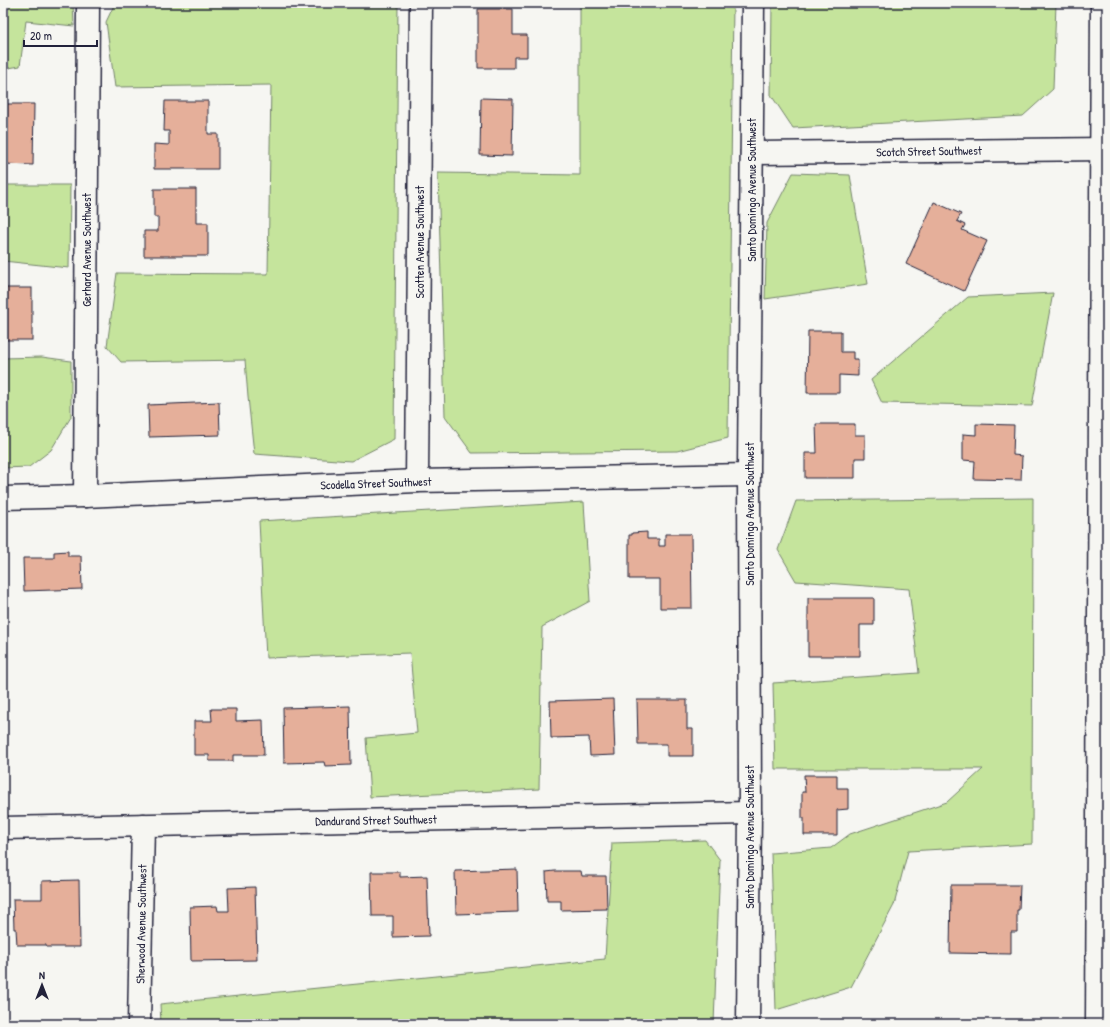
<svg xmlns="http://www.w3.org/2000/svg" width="1110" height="1027" viewBox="0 0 1110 1027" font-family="'Patrick Hand',sans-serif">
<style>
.green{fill:#c5e49c;stroke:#74836c}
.building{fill:#e5af9a;stroke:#22223b}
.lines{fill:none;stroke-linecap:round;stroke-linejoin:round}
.minor-casing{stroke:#22223b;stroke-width:25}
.minor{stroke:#f6f6f2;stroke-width:22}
.labels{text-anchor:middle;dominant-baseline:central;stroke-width:3;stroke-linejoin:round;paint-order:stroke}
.street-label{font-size:12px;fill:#22223b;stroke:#f6f6f2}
</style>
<rect width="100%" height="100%" fill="#f6f6f2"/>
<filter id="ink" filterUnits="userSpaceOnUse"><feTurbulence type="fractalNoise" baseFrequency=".025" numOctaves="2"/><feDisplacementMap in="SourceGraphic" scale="8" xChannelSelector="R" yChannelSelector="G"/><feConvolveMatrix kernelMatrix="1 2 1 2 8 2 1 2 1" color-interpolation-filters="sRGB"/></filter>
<g filter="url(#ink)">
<!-- green -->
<g class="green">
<polygon points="3,3 73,3 74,26 26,21 20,66 3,69"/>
<polygon points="115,3 398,3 394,439 351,461 254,454 248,397 245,360 121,362 107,346 117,273 268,274 271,85 115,87 106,22"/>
<polygon points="580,3 733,3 728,438 677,451 472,453 445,416 438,173 580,175"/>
<polygon points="772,3 1056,3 1053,89 1023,116 793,128 771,95"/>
<polygon points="793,173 850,175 868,284 765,299 767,223"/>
<polygon points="3,185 70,185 69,268 3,261"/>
<polygon points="1053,293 1032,406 882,403 871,380 968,297"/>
<polygon points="42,357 71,361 71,417 51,450 29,467 3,468 3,358"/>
<polygon points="1033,498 1032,844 908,851 894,905 851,987 776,1010 771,853 831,848 850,834 947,802 983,769 775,769 773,683 919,673 909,589 796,581 778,550 796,501"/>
<polygon points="584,502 590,601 542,627 539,789 370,797 366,738 417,733 410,653 266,658 259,521"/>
<polygon points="705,840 720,860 714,1024 161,1024 160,1004 605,959 612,843"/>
</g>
<!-- building -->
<g class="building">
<polygon points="478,9 513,9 513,35 527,35 527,57 514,57 514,68 478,68"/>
<polygon points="481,98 513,99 512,156 480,155"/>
<polygon points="165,101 208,101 208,134 218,134 218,169 154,169 154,144 169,145 169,131 164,131"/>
<polygon points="3,104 34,104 33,165 3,164"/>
<polygon points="154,189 196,189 196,223 208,223 208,256 144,256 144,231 158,231 158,217 154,217"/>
<polygon points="934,202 961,214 957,221 965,225 962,230 987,241 964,291 906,264"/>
<rect x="3" y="288" width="29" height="52"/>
<polygon points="808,331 841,331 841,352 853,352 853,359 858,359 858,376 839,375 839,393 807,393"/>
<polygon points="219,402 220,435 149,437 148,405"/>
<polygon points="816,424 855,424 855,435 865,435 865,458 855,458 855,478 805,478 805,453 817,453"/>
<polygon points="976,424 1014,425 1013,455 1022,456 1021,480 974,479 975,461 963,460 963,434 976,435"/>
<polygon points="647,532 647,539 659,539 659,546 665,546 665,534 691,534 692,608 660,608 660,579 629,579 629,535 632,535 632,533"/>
<polygon points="68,551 68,556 81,556 82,589 24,591 23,558 54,558 54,552"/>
<polygon points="808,598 874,598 874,625 860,625 860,656 808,656"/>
<polygon points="613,699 615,755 590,756 589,737 551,738 550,701"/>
<polygon points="637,700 687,700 687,729 693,729 693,756 667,756 667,744 638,744"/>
<polygon points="350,706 351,765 325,766 324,762 284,763 283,708"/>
<polygon points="211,709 236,709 236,721 263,720 264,755 233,755 233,761 209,761 209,755 194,755 194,721 212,721"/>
<polygon points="804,775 837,775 837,788 848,788 848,809 837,810 837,835 804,835 804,818 802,818 802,792 805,792"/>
<polygon points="517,869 518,912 456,914 455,871"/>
<polygon points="555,871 581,871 582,876 606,876 607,909 561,910 561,901 547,901 546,872"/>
<polygon points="371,872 400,872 400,877 427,876 429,936 393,937 393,916 372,916"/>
<polygon points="79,880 80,947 46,947 46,945 17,945 16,929 14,929 13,899 42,899 42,881"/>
<polygon points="951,885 1020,885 1019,910 1017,910 1017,932 1011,932 1011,954 950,953"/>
<polygon points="255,887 257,960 191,961 190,907 217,906 218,911 229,911 228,888"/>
</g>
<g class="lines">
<defs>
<g id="minor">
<polyline points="752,153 1107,149"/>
<polyline points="417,481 421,3"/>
<polyline points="85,496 88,3"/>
<polyline points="3,498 85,496 417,481 749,475"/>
<polyline points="3,828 750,813"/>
<polyline points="139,1024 143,825"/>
<polyline points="748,1024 750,813 749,468 753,3"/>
<polyline points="1097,1024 1102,3"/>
</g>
</defs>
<!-- minor casing -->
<use href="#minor" class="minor-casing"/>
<!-- minor -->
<use href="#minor" class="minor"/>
</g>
</g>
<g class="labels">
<!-- street labels -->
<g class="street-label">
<text transform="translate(929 151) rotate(-1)">Scotch Street Southwest</text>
<text transform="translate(751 190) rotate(-90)">Santo Domingo Avenue Southwest</text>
<text transform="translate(419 242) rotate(-90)">Scotten Avenue Southwest</text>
<text transform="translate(86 250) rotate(-90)">Gerhard Avenue Southwest</text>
<text transform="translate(376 483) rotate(-2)">Scodella Street Southwest</text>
<text transform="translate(749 514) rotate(-90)">Santo Domingo Avenue Southwest</text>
<text transform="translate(376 820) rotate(-1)">Dandurand Street Southwest</text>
<text transform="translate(749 837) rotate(-90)">Santo Domingo Avenue Southwest</text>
<text transform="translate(141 924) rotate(-89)">Sherwood Avenue Southwest</text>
</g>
</g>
<!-- margin -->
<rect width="1110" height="1027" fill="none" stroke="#f6f6f2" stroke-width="16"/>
<rect x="8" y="8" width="1094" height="1011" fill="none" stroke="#22223b" stroke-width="1.5" filter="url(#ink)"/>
<!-- north arrow -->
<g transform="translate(42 985)" stroke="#f6f6f2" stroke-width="3" paint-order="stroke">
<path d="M0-3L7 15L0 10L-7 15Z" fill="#22223b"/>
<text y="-6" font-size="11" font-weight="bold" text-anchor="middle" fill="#22223b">N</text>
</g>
<!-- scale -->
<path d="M24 40v6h73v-6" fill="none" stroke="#22223b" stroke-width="2"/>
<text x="30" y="40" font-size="12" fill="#22223b" stroke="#f6f6f2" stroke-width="3" paint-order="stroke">20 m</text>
</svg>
